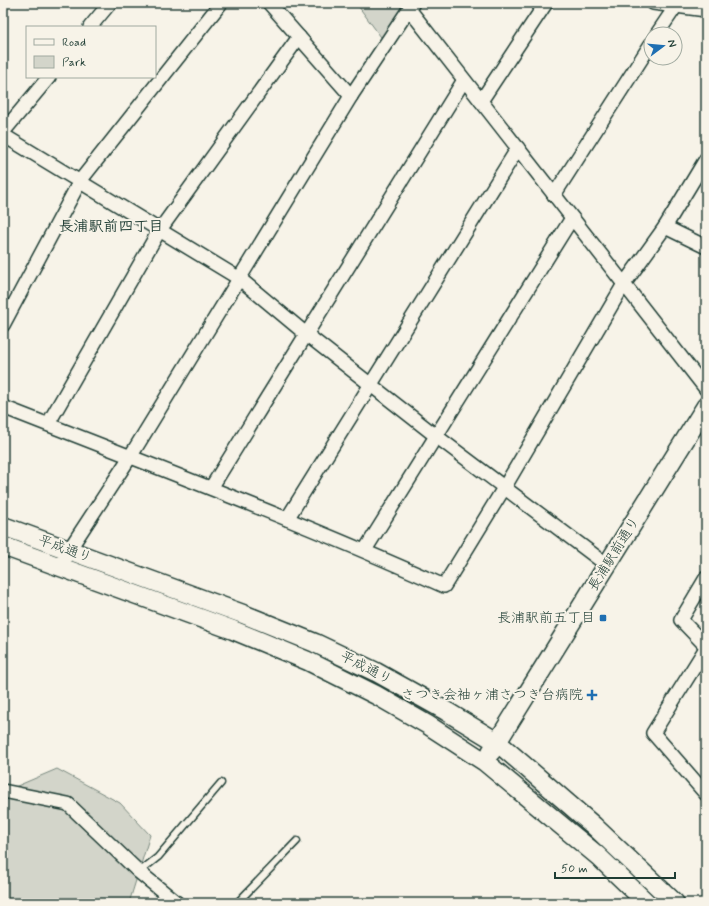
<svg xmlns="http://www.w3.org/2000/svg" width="709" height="906" viewBox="0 0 709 906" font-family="Mynerve,'Klee One',sans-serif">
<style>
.green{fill:#d3d5ca;stroke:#79897f}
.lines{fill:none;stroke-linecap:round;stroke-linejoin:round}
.lane-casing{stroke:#1f3d34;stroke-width:9}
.street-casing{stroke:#1f3d34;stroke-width:16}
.secondary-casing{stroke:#1f3d34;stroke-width:21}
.lane{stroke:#f7f3e8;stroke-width:6}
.street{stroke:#f7f3e8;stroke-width:13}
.secondary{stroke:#f7f3e8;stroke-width:18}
.poi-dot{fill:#1f6fb2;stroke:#f7f3e8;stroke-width:1.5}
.labels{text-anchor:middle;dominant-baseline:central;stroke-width:4;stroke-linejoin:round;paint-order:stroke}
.street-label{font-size:14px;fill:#1f3d34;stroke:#f7f3e8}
.poi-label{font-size:14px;fill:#1f3d34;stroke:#f7f3e8;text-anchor:end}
.neighbourhood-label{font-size:15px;font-weight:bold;fill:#1f3d34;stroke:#f7f3e8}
</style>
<rect width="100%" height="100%" fill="#f7f3e8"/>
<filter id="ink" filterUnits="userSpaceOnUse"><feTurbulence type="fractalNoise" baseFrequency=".025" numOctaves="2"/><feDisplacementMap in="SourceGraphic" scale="8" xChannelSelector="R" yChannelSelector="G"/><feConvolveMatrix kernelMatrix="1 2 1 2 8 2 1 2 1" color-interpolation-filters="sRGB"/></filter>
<g filter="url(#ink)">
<!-- green -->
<g class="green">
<polygon points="356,3 411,3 386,44"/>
<polygon points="57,769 120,803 150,835 129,903 3,903 3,792"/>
</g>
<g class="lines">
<defs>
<g id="lane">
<polyline points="139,872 158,857 221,783"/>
<polyline points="237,903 297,841"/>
</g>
<g id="street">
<polyline points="269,3 351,96"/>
<polyline points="653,3 706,10"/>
<polyline points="409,9 706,389"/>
<polyline points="90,27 110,3"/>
<polyline points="657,34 676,6 676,3"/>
<polyline points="481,101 546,3"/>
<polyline points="3,132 49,77"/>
<polyline points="3,135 240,279 306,334 436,436 607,565"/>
<polyline points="554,195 651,44"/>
<polyline points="665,227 706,247"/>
<polyline points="3,325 80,181 221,3"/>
<path d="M3,407C151,465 299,521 444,586L504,488L624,284L665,227L706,159"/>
<polyline points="48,424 159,231 299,37"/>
<polyline points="211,488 464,80"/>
<polyline points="287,519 518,148"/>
<polyline points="365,550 572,218"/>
<polyline points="66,557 69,550 130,457 351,96 413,3"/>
<polyline points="706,578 681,620 706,646"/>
<polyline points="706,648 653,733 706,794"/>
<polyline points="3,791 68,804 139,872 177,903"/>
</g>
<g id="secondary">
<polyline points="3,526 243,614 315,643 376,672 446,711 497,742 594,826 675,903"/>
<polyline points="3,546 233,630 308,661 376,695 428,725 485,762 598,856 647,903"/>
<polyline points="491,752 706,406"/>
</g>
</defs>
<!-- lane casing -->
<use href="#lane" class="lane-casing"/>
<!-- street casing -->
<use href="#street" class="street-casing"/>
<!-- secondary casing -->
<use href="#secondary" class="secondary-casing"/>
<!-- lane -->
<use href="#lane" class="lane"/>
<!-- street -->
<use href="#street" class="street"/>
<!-- secondary -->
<use href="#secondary" class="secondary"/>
</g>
</g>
<!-- markers -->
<g class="poi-dot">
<rect x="599" y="614" width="8" height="8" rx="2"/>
<path d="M590 689h4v4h4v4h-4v4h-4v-4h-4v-4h4z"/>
</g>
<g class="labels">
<!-- street labels -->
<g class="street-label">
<text transform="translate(65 549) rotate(20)">平成通り</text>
<text transform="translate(614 554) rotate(-58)">長浦駅前通り</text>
<text transform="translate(366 668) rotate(27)">平成通り</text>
</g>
<!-- poi labels -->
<g class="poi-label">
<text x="595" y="618">長浦駅前五丁目</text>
<text x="583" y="695">さつき会袖ヶ浦さつき台病院</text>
</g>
<!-- neighbourhood labels -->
<g class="neighbourhood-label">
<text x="111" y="227">長浦駅前四丁目</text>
</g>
</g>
<!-- margin -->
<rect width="709" height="906" fill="none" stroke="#f7f3e8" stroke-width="16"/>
<rect x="8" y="8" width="693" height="890" fill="none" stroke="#1f3d34" stroke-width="1.5" filter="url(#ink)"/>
<!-- legend -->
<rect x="26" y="26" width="130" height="52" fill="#f7f3e8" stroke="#a1aaa0"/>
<rect x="34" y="39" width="20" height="6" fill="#f7f3e8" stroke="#a1aaa0"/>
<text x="62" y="46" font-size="12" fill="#1f3d34">Road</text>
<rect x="34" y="56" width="20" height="12" fill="#d3d5ca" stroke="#a1aaa0"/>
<text x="62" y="66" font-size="12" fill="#1f3d34">Park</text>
<!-- north arrow -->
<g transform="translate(663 46) rotate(74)"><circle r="19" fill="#f7f3e8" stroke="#a1aaa0"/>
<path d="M0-3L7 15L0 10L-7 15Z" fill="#1f6fb2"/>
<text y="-6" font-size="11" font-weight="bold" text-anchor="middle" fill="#1f3d34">N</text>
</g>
<!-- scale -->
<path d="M555 872v6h120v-6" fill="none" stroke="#1f3d34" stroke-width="2"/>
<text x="561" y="872" font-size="12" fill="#1f3d34" stroke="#f7f3e8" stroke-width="3" paint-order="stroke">50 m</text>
</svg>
